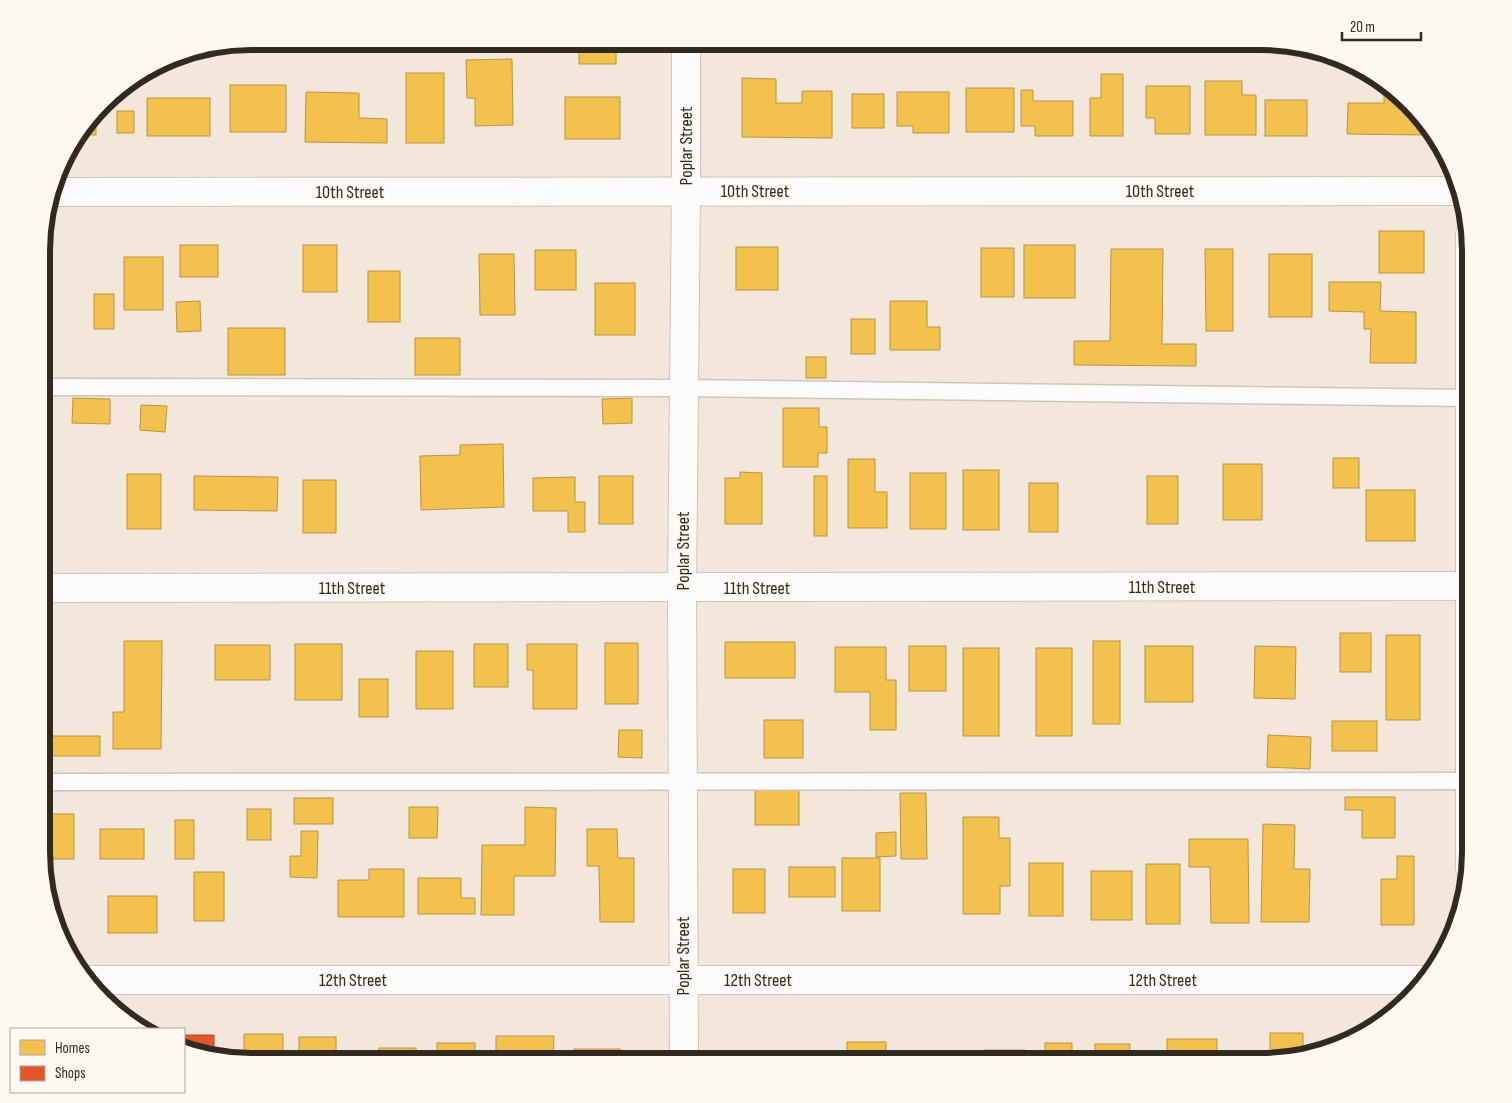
<svg xmlns="http://www.w3.org/2000/svg" width="1512" height="1103" viewBox="0 0 1512 1103" font-family="'Sofia Sans Condensed',sans-serif">
<style>
.homes{fill:#f2c14e;stroke:#b99440}
.shops{fill:#e4572e;stroke:#af4a2a}
.lines{fill:none;stroke-linecap:round;stroke-linejoin:round}
.service-casing{stroke:#cec4b9;stroke-width:19}
.minor-casing{stroke:#cec4b9;stroke-width:30}
.tertiary-casing{stroke:#cec4b9;stroke-width:30}
.service{stroke:#fdfbfa;stroke-width:16}
.minor{stroke:#fdfbfa;stroke-width:28}
.tertiary{stroke:#fdfbfa;stroke-width:28}
.labels{text-anchor:middle;dominant-baseline:central;stroke-width:5;stroke-linejoin:round;paint-order:stroke}
.street-label{font-size:18px;fill:#332a1f;stroke:#fdf8f2}
.rim{fill:none;stroke:#332a1f;stroke-width:6}
</style>
<rect width="100%" height="100%" fill="#f3e7db"/>
<!-- homes -->
<g class="homes">
<polygon points="250,41 268,41 268,47 250,46"/>
<rect x="579" y="41" width="37" height="23"/>
<polygon points="779,41 805,41 805,47 779,45"/>
<rect x="1040" y="42" width="31" height="7"/>
<polygon points="512,59 513,125 475,126 475,98 467,98 466,60"/>
<rect x="406" y="73" width="38" height="70"/>
<polygon points="1101,74 1123,74 1123,136 1090,136 1090,98 1101,98"/>
<polygon points="742,78 776,79 776,103 802,103 802,91 832,91 832,138 742,137"/>
<polygon points="1205,81 1242,81 1242,95 1256,95 1256,135 1205,135"/>
<rect x="230" y="85" width="56" height="47"/>
<polygon points="1146,86 1190,86 1190,134 1155,134 1155,118 1146,118"/>
<rect x="966" y="88" width="48" height="44"/>
<polygon points="1384,88 1392,88 1423,126 1423,135 1347,134 1348,103 1384,103"/>
<polygon points="1021,90 1033,90 1033,101 1073,101 1073,136 1035,136 1035,126 1021,126"/>
<polygon points="306,92 359,93 359,118 387,119 387,143 305,142"/>
<polygon points="897,92 949,92 949,133 913,133 913,126 897,126"/>
<rect x="852" y="94" width="32" height="34"/>
<rect x="565" y="97" width="55" height="42"/>
<rect x="147" y="98" width="63" height="38"/>
<rect x="1265" y="100" width="42" height="36"/>
<rect x="117" y="111" width="17" height="22"/>
<polygon points="96,115 96,135 80,135"/>
<rect x="1379" y="231" width="45" height="42"/>
<rect x="180" y="245" width="38" height="32"/>
<rect x="303" y="245" width="34" height="47"/>
<rect x="1024" y="245" width="51" height="53"/>
<rect x="736" y="247" width="42" height="43"/>
<rect x="981" y="248" width="33" height="49"/>
<polygon points="1111,249 1163,249 1162,344 1196,344 1196,366 1074,365 1074,341 1110,341"/>
<polygon points="1205,249 1233,249 1233,331 1206,331"/>
<rect x="535" y="250" width="41" height="40"/>
<polygon points="479,254 514,254 515,315 480,315"/>
<rect x="1269" y="254" width="43" height="63"/>
<rect x="124" y="257" width="39" height="53"/>
<rect x="368" y="271" width="32" height="51"/>
<polygon points="1329,282 1381,282 1380,311 1416,312 1416,363 1370,363 1371,329 1364,329 1364,312 1329,311"/>
<rect x="595" y="283" width="40" height="52"/>
<rect x="94" y="294" width="20" height="35"/>
<polygon points="200,301 201,331 177,332 176,302"/>
<polygon points="890,301 927,301 927,327 940,327 940,350 890,350"/>
<rect x="851" y="319" width="24" height="35"/>
<rect x="228" y="328" width="57" height="47"/>
<rect x="415" y="338" width="45" height="37"/>
<rect x="806" y="357" width="20" height="21"/>
<polygon points="73,398 110,399 110,424 72,423"/>
<polygon points="632,398 632,423 603,424 602,399"/>
<polygon points="141,405 167,406 165,432 140,430"/>
<polygon points="783,408 819,408 819,427 827,427 827,453 818,453 818,467 783,467"/>
<polygon points="503,444 504,507 421,510 420,456 460,455 460,445"/>
<rect x="1333" y="458" width="26" height="30"/>
<polygon points="848,459 875,459 875,492 887,492 887,528 848,528"/>
<rect x="1223" y="464" width="39" height="56"/>
<rect x="963" y="470" width="36" height="60"/>
<polygon points="740,472 762,473 762,524 725,524 725,478 740,478"/>
<rect x="910" y="473" width="36" height="56"/>
<rect x="127" y="474" width="34" height="55"/>
<polygon points="194,476 278,477 277,511 194,510"/>
<rect x="599" y="476" width="34" height="48"/>
<rect x="814" y="476" width="13" height="60"/>
<rect x="1147" y="476" width="31" height="48"/>
<polygon points="575,477 575,502 585,502 585,532 568,532 568,511 533,511 533,478"/>
<rect x="303" y="480" width="33" height="53"/>
<rect x="1029" y="483" width="29" height="49"/>
<rect x="1366" y="490" width="49" height="51"/>
<rect x="1340" y="633" width="31" height="39"/>
<rect x="1386" y="635" width="34" height="85"/>
<polygon points="124,641 162,641 161,749 113,749 113,712 124,712"/>
<rect x="1093" y="641" width="27" height="83"/>
<rect x="725" y="642" width="70" height="36"/>
<rect x="605" y="643" width="33" height="61"/>
<rect x="295" y="644" width="47" height="56"/>
<rect x="474" y="644" width="34" height="43"/>
<polygon points="527,644 577,644 577,709 533,709 533,670 527,670"/>
<rect x="215" y="645" width="55" height="35"/>
<rect x="909" y="646" width="37" height="45"/>
<rect x="1145" y="646" width="48" height="56"/>
<polygon points="1255,646 1296,647 1295,699 1254,698"/>
<polygon points="835,647 886,647 886,680 896,680 896,730 870,730 870,692 835,692"/>
<rect x="963" y="648" width="36" height="88"/>
<rect x="1036" y="648" width="36" height="88"/>
<rect x="416" y="651" width="37" height="58"/>
<rect x="359" y="679" width="29" height="38"/>
<rect x="764" y="720" width="39" height="38"/>
<rect x="1332" y="721" width="45" height="30"/>
<polygon points="619,730 642,730 642,758 618,757"/>
<polygon points="1268,735 1311,737 1310,769 1267,767"/>
<rect x="43" y="736" width="57" height="20"/>
<rect x="755" y="790" width="44" height="35"/>
<polygon points="900,793 926,793 927,859 901,859"/>
<polygon points="1345,797 1395,797 1395,838 1362,838 1362,810 1345,810"/>
<rect x="294" y="798" width="39" height="26"/>
<polygon points="409,807 438,807 437,838 409,838"/>
<polygon points="525,807 556,808 555,876 514,876 514,915 481,915 482,845 525,845"/>
<rect x="247" y="809" width="24" height="31"/>
<polygon points="50,814 74,814 74,859 43,859 43,832 50,832"/>
<polygon points="963,817 999,817 999,838 1010,838 1010,886 1000,886 1000,914 963,914"/>
<rect x="175" y="820" width="19" height="39"/>
<polygon points="1263,824 1295,825 1294,869 1310,869 1309,922 1261,922"/>
<rect x="100" y="829" width="44" height="30"/>
<polygon points="587,829 617,829 618,858 634,858 634,922 600,922 599,866 587,866"/>
<polygon points="301,831 318,831 317,878 290,877 290,856 301,856"/>
<polygon points="896,832 896,856 876,857 876,833"/>
<polygon points="1189,839 1248,839 1249,923 1211,923 1210,867 1189,867"/>
<polygon points="1397,856 1414,856 1414,925 1381,925 1381,879 1397,879"/>
<rect x="842" y="858" width="38" height="53"/>
<rect x="1029" y="863" width="34" height="53"/>
<rect x="1146" y="864" width="34" height="60"/>
<rect x="789" y="867" width="46" height="30"/>
<polygon points="369,869 404,869 404,917 338,917 338,880 369,880"/>
<rect x="733" y="869" width="32" height="44"/>
<rect x="1091" y="871" width="41" height="49"/>
<rect x="194" y="872" width="30" height="49"/>
<polygon points="418,878 461,878 461,898 475,898 475,914 418,914"/>
<rect x="108" y="896" width="49" height="37"/>
<polygon points="1270,1033 1303,1033 1303,1047 1313,1047 1313,1050 1270,1060"/>
<rect x="244" y="1034" width="39" height="27"/>
<polygon points="496,1036 554,1036 553,1061 496,1061"/>
<rect x="299" y="1037" width="37" height="24"/>
<rect x="1167" y="1039" width="50" height="23"/>
<rect x="847" y="1042" width="39" height="20"/>
<rect x="437" y="1043" width="38" height="18"/>
<rect x="1045" y="1043" width="27" height="19"/>
<rect x="1095" y="1044" width="35" height="18"/>
<rect x="379" y="1048" width="37" height="13"/>
<rect x="574" y="1049" width="46" height="12"/>
<rect x="985" y="1050" width="40" height="12"/>
<rect x="743" y="1059" width="43" height="3"/>
<rect x="912" y="1060" width="29" height="2"/>
</g>
<!-- shops -->
<polygon class="shops" points="184,1035 214,1035 214,1057 184,1051"/>
<g class="lines">
<defs>
<g id="service">
<polyline points="43,387 684,388 1470,398"/>
<polyline points="43,782 1470,781"/>
</g>
<g id="minor">
<polyline points="53,192 1458,191"/>
<polyline points="1470,235 1470,867"/>
<polyline points="43,588 1470,586"/>
<polyline points="684,1062 682,588 686,191 686,41"/>
</g>
<polyline id="tertiary" points="89,980 1428,980"/>
</defs>
<!-- service casing -->
<use href="#service" class="service-casing"/>
<!-- minor casing -->
<use href="#minor" class="minor-casing"/>
<!-- tertiary casing -->
<use href="#tertiary" class="tertiary-casing"/>
<!-- service -->
<use href="#service" class="service"/>
<!-- minor -->
<use href="#minor" class="minor"/>
<!-- tertiary -->
<use href="#tertiary" class="tertiary"/>
</g>
<g class="labels">
<!-- street labels -->
<g class="street-label">
<text transform="translate(686 146) rotate(-90)">Poplar Street</text>
<text x="755" y="191">10th Street</text>
<text x="1160" y="191">10th Street</text>
<text x="350" y="192">10th Street</text>
<text transform="translate(683 551) rotate(-90)">Poplar Street</text>
<text x="1162" y="587">11th Street</text>
<text x="352" y="588">11th Street</text>
<text x="757" y="588">11th Street</text>
<text transform="translate(683 956) rotate(-90)">Poplar Street</text>
<text x="353" y="980">12th Street</text>
<text x="758" y="980">12th Street</text>
<text x="1163" y="980">12th Street</text>
</g>
</g>
<!-- crop -->
<path d="M0 0H1512V1103H0ZM251 50H1261A201 201 0 0 1 1462 251V852A201 201 0 0 1 1261 1053H251A201 201 0 0 1 50 852V251A201 201 0 0 1 251 50Z" fill="#fdf8f2" fill-rule="evenodd"/>
<path class="rim" d="M251 50H1261A201 201 0 0 1 1462 251V852A201 201 0 0 1 1261 1053H251A201 201 0 0 1 50 852V251A201 201 0 0 1 251 50Z"/>
<!-- legend -->
<rect x="10" y="1028" width="175" height="65" fill="#fdf8f2" stroke="#aca69e"/>
<rect x="20" y="1040" width="25" height="15" fill="#f2c14e" stroke="#aca69e"/>
<text x="55" y="1053" font-size="15" fill="#332a1f">Homes</text>
<rect x="20" y="1066" width="25" height="15" fill="#e4572e" stroke="#aca69e"/>
<text x="55" y="1078" font-size="15" fill="#332a1f">Shops</text>
<!-- scale -->
<path d="M1342 32v8h79v-8" fill="none" stroke="#332a1f" stroke-width="2.5"/>
<text x="1350" y="32" font-size="15" fill="#332a1f" stroke="#fdf8f2" stroke-width="4" paint-order="stroke">20 m</text>
</svg>
